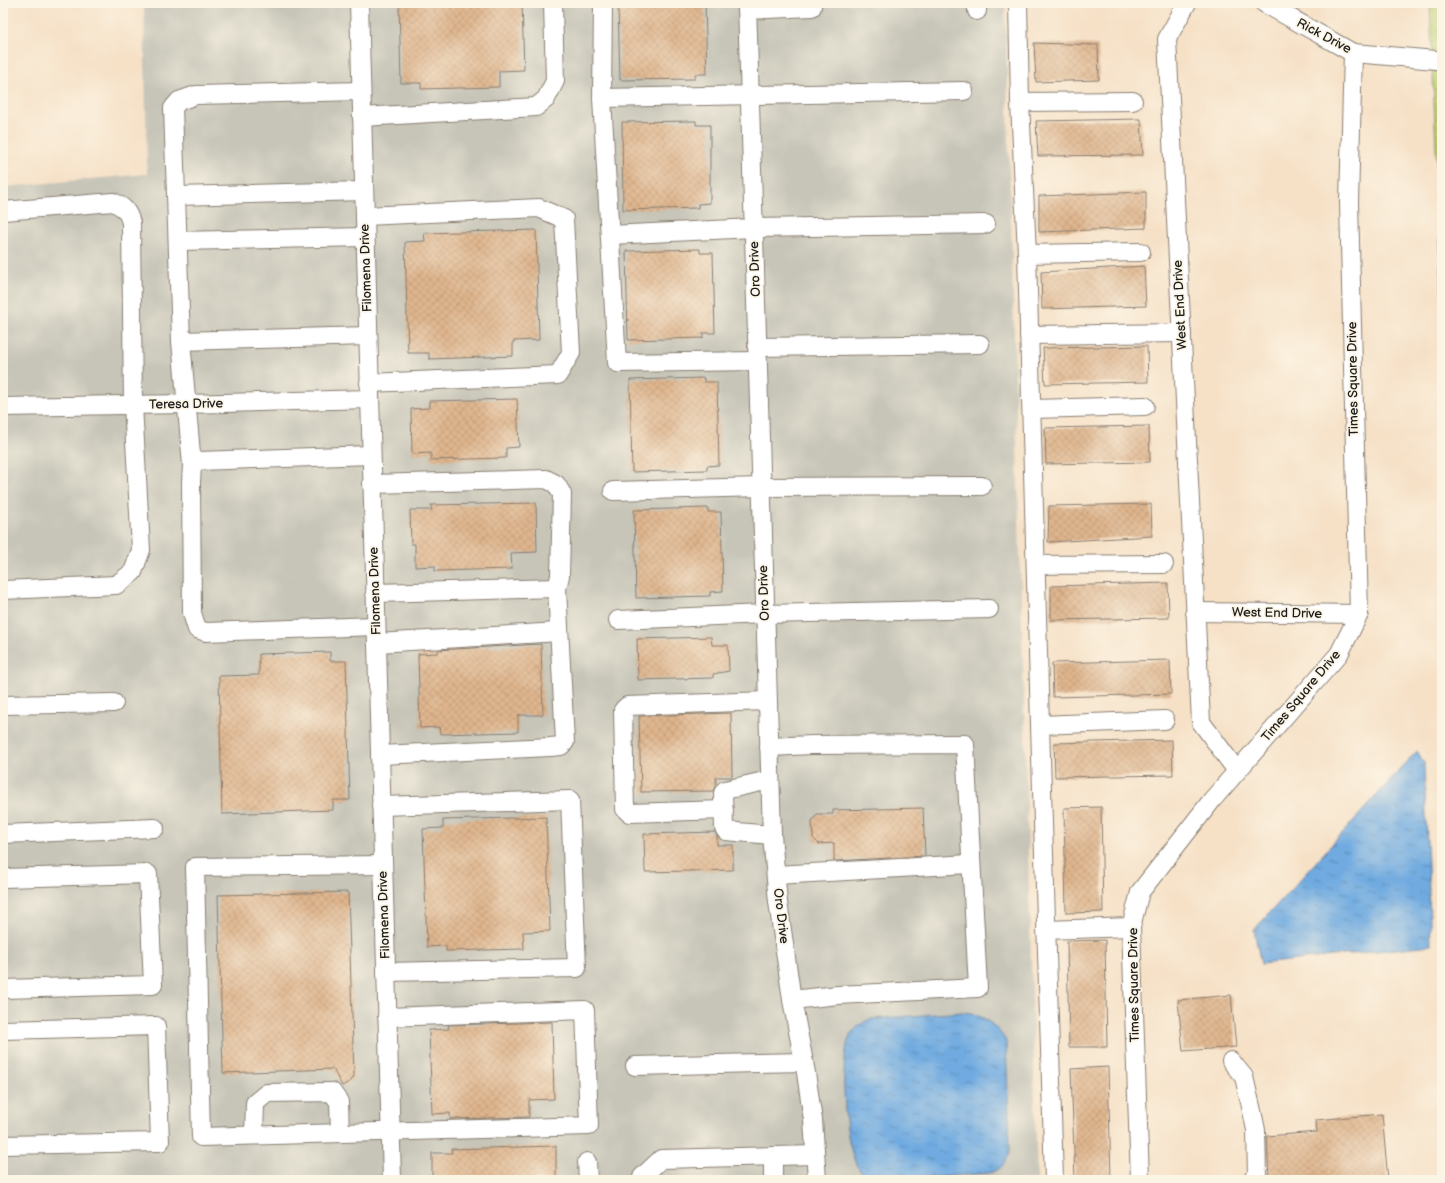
<svg xmlns="http://www.w3.org/2000/svg" width="1445" height="1183" viewBox="0 0 1445 1183" font-family="'Balsamiq Sans',sans-serif">
<style>
.industrial{fill:#c6c5b8}
.grass{fill:url(#grass-dots);stroke:#6c7648}
.water{fill:url(#water-ripples);stroke:#46637e}
.building{fill:url(#building-cross-hatch)}
.lines{fill:none;stroke-linecap:round;stroke-linejoin:round}
.minor-casing{stroke:#897e72;stroke-width:20}
.minor{stroke:#fff;stroke-width:18}
.labels{text-anchor:middle;dominant-baseline:central;stroke-width:3.5;stroke-linejoin:round;paint-order:stroke}
.street-label{font-size:13px;fill:#1c1c1c;stroke:#fcf5e5}
</style>
<defs>
<pattern id="grass-dots" width="8" height="8" patternUnits="userSpaceOnUse"><rect width="8" height="8" fill="#bdd175"/><path d="M2 2h.1M6 6h.1" fill="none" stroke="#a2b365" stroke-width="1.8" stroke-linecap="round"/></pattern>
<pattern id="water-ripples" width="26" height="14" patternUnits="userSpaceOnUse"><rect width="26" height="14" fill="#6faae0"/><path d="M2 4q2-2 4 0t4 0M15 11q2-2 4 0t4 0" fill="none" stroke="#5a8ab5"/></pattern>
<pattern id="building-cross-hatch" width="8" height="8" patternUnits="userSpaceOnUse"><rect width="8" height="8" fill="#dfb58d"/><path d="M0 0l8 8M0 8l8-8" fill="none" stroke="#bf9b79"/></pattern>
</defs>
<rect width="100%" height="100%" fill="#fcf5e5"/>
<filter id="ink" filterUnits="userSpaceOnUse"><feTurbulence type="fractalNoise" baseFrequency=".025" numOctaves="2"/><feDisplacementMap in="SourceGraphic" scale="8" xChannelSelector="R" yChannelSelector="G"/><feConvolveMatrix kernelMatrix="1 2 1 2 8 2 1 2 1" color-interpolation-filters="sRGB"/></filter>
<filter id="wash" filterUnits="userSpaceOnUse"><feTurbulence type="fractalNoise" baseFrequency=".012" numOctaves="4" result="noise"/><feDisplacementMap in="SourceGraphic" scale="16" xChannelSelector="R" yChannelSelector="G"/><feGaussianBlur stdDeviation="0.9" result="paint"/><feColorMatrix in="noise" values="0 0 0 0 0 0 0 0 0 0 0 0 0 0 0 0 0 1.4 0 .05"/><feComposite in="paint" operator="in"/></filter>
<g filter="url(#wash)">
<rect width="100%" height="100%" fill="#f6e1c7"/>
<!-- industrial -->
<polygon class="industrial" points="144,3 1005,3 1037,1180 3,1180 3,187 147,174"/>
<!-- grass -->
<polygon class="grass" points="1430,3 1442,3 1442,291"/>
<!-- water -->
<g class="water">
<polygon points="1417,751 1424,763 1431,945 1261,964 1254,930"/>
<path d="M964,1012C983,1014 996,1025 1006,1041L1010,1150C1007,1163 1002,1169 989,1173C959,1175 891,1183 865,1175C843,1164 840,1064 848,1041C853,1030 860,1023 871,1019Z"/>
</g>
<g id="blocks">
<!-- building -->
<g class="building">
<polygon points="399,3 522,3 524,70 499,71 499,87 421,89 421,83 401,83"/>
<polygon points="618,3 705,3 707,74 695,74 695,79 620,80"/>
<polygon points="1034,43 1098,45 1099,80 1036,82"/>
<polygon points="1141,119 1143,155 1038,156 1036,121"/>
<polygon points="696,121 696,125 710,125 710,203 698,204 698,208 623,210 622,122"/>
<polygon points="1146,192 1146,228 1039,232 1039,196"/>
<polygon points="536,230 539,340 513,341 513,356 429,359 429,353 408,353 405,242 425,241 424,233"/>
<polygon points="700,249 700,253 713,253 715,333 703,333 703,338 628,340 626,251"/>
<polygon points="1144,266 1146,306 1042,309 1041,272"/>
<polygon points="1147,346 1148,382 1045,384 1043,348"/>
<polygon points="704,378 704,382 717,382 719,465 707,466 707,470 632,472 630,380"/>
<polygon points="517,399 519,447 506,448 506,458 431,460 431,453 412,454 411,409 430,408 429,401"/>
<polygon points="1149,426 1150,462 1046,464 1045,428"/>
<polygon points="536,503 537,552 511,553 512,569 435,571 435,566 415,567 415,544 411,544 410,510 432,510 431,505"/>
<polygon points="1151,504 1152,536 1048,542 1049,506"/>
<polygon points="708,508 708,512 721,512 723,591 710,592 710,596 636,598 634,510"/>
<polygon points="1168,583 1169,618 1051,620 1051,586"/>
<polygon points="711,637 712,645 728,645 729,671 713,674 713,678 638,680 637,639"/>
<polygon points="541,644 543,715 518,715 518,732 440,734 439,727 420,728 418,654 438,653 438,650"/>
<polygon points="330,652 330,661 346,661 350,800 333,800 333,810 222,814 219,676 259,675 259,654"/>
<polygon points="1170,660 1171,694 1053,697 1052,663"/>
<polygon points="731,713 732,777 716,777 716,784 713,791 641,792 639,716"/>
<polygon points="1172,740 1173,775 1055,777 1054,743"/>
<polygon points="1101,807 1103,912 1066,913 1064,808"/>
<polygon points="923,808 925,856 834,861 834,843 819,844 813,838 812,821 817,814 833,814 833,810"/>
<polygon points="546,817 550,931 523,932 524,949 446,951 446,946 427,947 423,829 443,828 443,820"/>
<polygon points="715,832 717,836 717,845 733,845 733,870 645,872 644,834"/>
<polygon points="348,892 354,1076 351,1081 342,1086 333,1069 223,1073 218,895"/>
<polygon points="1105,940 1107,1047 1069,1047 1067,941"/>
<polygon points="1231,995 1236,1047 1183,1051 1178,1000"/>
<polygon points="552,1022 554,1099 529,1100 529,1117 450,1119 450,1113 432,1114 429,1030 449,1029 448,1025"/>
<polygon points="1108,1067 1111,1180 1075,1180 1071,1069"/>
<polygon points="1382,1114 1388,1180 1269,1180 1267,1136 1317,1132 1316,1120"/>
<polygon points="556,1146 556,1180 432,1180 432,1153 452,1153 451,1149"/>
</g>
</g>
</g>
<g filter="url(#ink)">
<use href="#blocks" fill-opacity="0" stroke="#897e72" stroke-width="1"/>
<g class="lines">
<defs>
<g id="minor">
<polyline points="359,3 392,1180"/>
<polyline points="603,3 602,98 964,91"/>
<polyline points="747,3 772,835 778,902 792,1000 806,1073 813,1120 817,1180"/>
<polyline points="977,3 977,11"/>
<polyline points="1018,3 1020,102 1027,254 1040,725 1165,720"/>
<polyline points="1187,3 1167,39 1201,722 1237,771"/>
<polyline points="1264,3 1353,53 1436,60"/>
<polyline points="747,10 812,7"/>
<polyline points="602,98 617,363 757,361"/>
<polyline points="1020,102 1133,101"/>
<polyline points="362,117 536,107 546,99 555,81 553,3"/>
<polyline points="177,196 364,191"/>
<path d="M3,211L113,202C124,207 128,211 131,223L133,405L141,550L133,572L116,585L3,590"/>
<polyline points="365,216 539,208 564,219 571,353 558,375 369,383"/>
<polyline points="610,235 754,228 986,224"/>
<polyline points="178,241 365,237"/>
<polyline points="1027,254 1141,252"/>
<polyline points="1029,335 1182,333"/>
<polyline points="181,341 368,336"/>
<polyline points="757,347 980,344"/>
<polyline points="3,407 186,404 370,399"/>
<polyline points="1032,409 1145,406"/>
<polyline points="371,455 199,461 192,465 191,482 192,613 197,629 206,632 376,626"/>
<polyline points="192,465 181,341 173,108 179,101 196,95 361,91"/>
<polyline points="372,484 546,479 556,484 562,494 560,576 557,588 565,742 561,746 550,747 380,755"/>
<polyline points="613,491 761,487 982,486"/>
<polyline points="1036,565 1164,564"/>
<polyline points="375,593 557,588"/>
<polyline points="1195,612 1359,614"/>
<polyline points="618,620 765,614 989,609"/>
<polyline points="377,643 559,632"/>
<polyline points="3,705 114,703"/>
<polyline points="1040,725 1054,1180"/>
<polyline points="769,747 812,745 965,744 978,988 838,995 792,1000"/>
<polyline points="769,780 725,790 723,793 724,828 726,831 772,835"/>
<polyline points="381,806 570,800 577,968 386,972"/>
<polyline points="724,810 629,813 625,809 623,710 627,706 767,701"/>
<polyline points="3,834 155,828"/>
<polyline points="383,865 195,867 201,1137 589,1126 585,1010 387,1017"/>
<polyline points="776,875 970,864"/>
<polyline points="3,878 148,874 153,985 3,989"/>
<polyline points="1046,930 1131,927"/>
<polyline points="3,1030 156,1026 160,1142 3,1145"/>
<polyline points="1231,1061 1244,1077 1252,1111 1256,1130 1257,1176 1252,1180"/>
<polyline points="635,1066 804,1062"/>
<polyline points="254,1135 255,1103 267,1093 332,1092 339,1102 340,1133"/>
<polyline points="773,1156 773,1180"/>
<polyline points="587,1162 588,1180"/>
<polyline points="642,1177 661,1159 815,1155"/>
<polyline points="1140,1180 1131,927 1140,892 1212,800 1339,654 1359,614 1349,202 1353,53"/>
</g>
</defs>
<!-- minor casing -->
<use href="#minor" class="minor-casing"/>
<!-- minor -->
<use href="#minor" class="minor"/>
</g>
</g>
<g class="labels">
<!-- street labels -->
<g class="street-label">
<text transform="translate(1324 36) rotate(28)">Rick Drive</text>
<text transform="translate(366 268) rotate(-92)">Filomena Drive</text>
<text transform="translate(755 269) rotate(-92)">Oro Drive</text>
<text transform="translate(1180 305) rotate(-93)">West End Drive</text>
<text transform="translate(1353 379) rotate(-91)">Times Square Drive</text>
<text transform="translate(186 404) rotate(-1)">Teresa Drive</text>
<text transform="translate(375 591) rotate(-92)">Filomena Drive</text>
<text transform="translate(764 593) rotate(-92)">Oro Drive</text>
<text transform="translate(1277 613) rotate(1)">West End Drive</text>
<text transform="translate(1301 696) rotate(-50)">Times Square Drive</text>
<text transform="translate(384 915) rotate(-92)">Filomena Drive</text>
<text transform="translate(781 916) rotate(83)">Oro Drive</text>
<text transform="translate(1134 985) rotate(-91)">Times Square Drive</text>
</g>
</g>
<!-- margin -->
<rect width="1445" height="1183" fill="none" stroke="#fcf5e5" stroke-width="16"/>
</svg>
